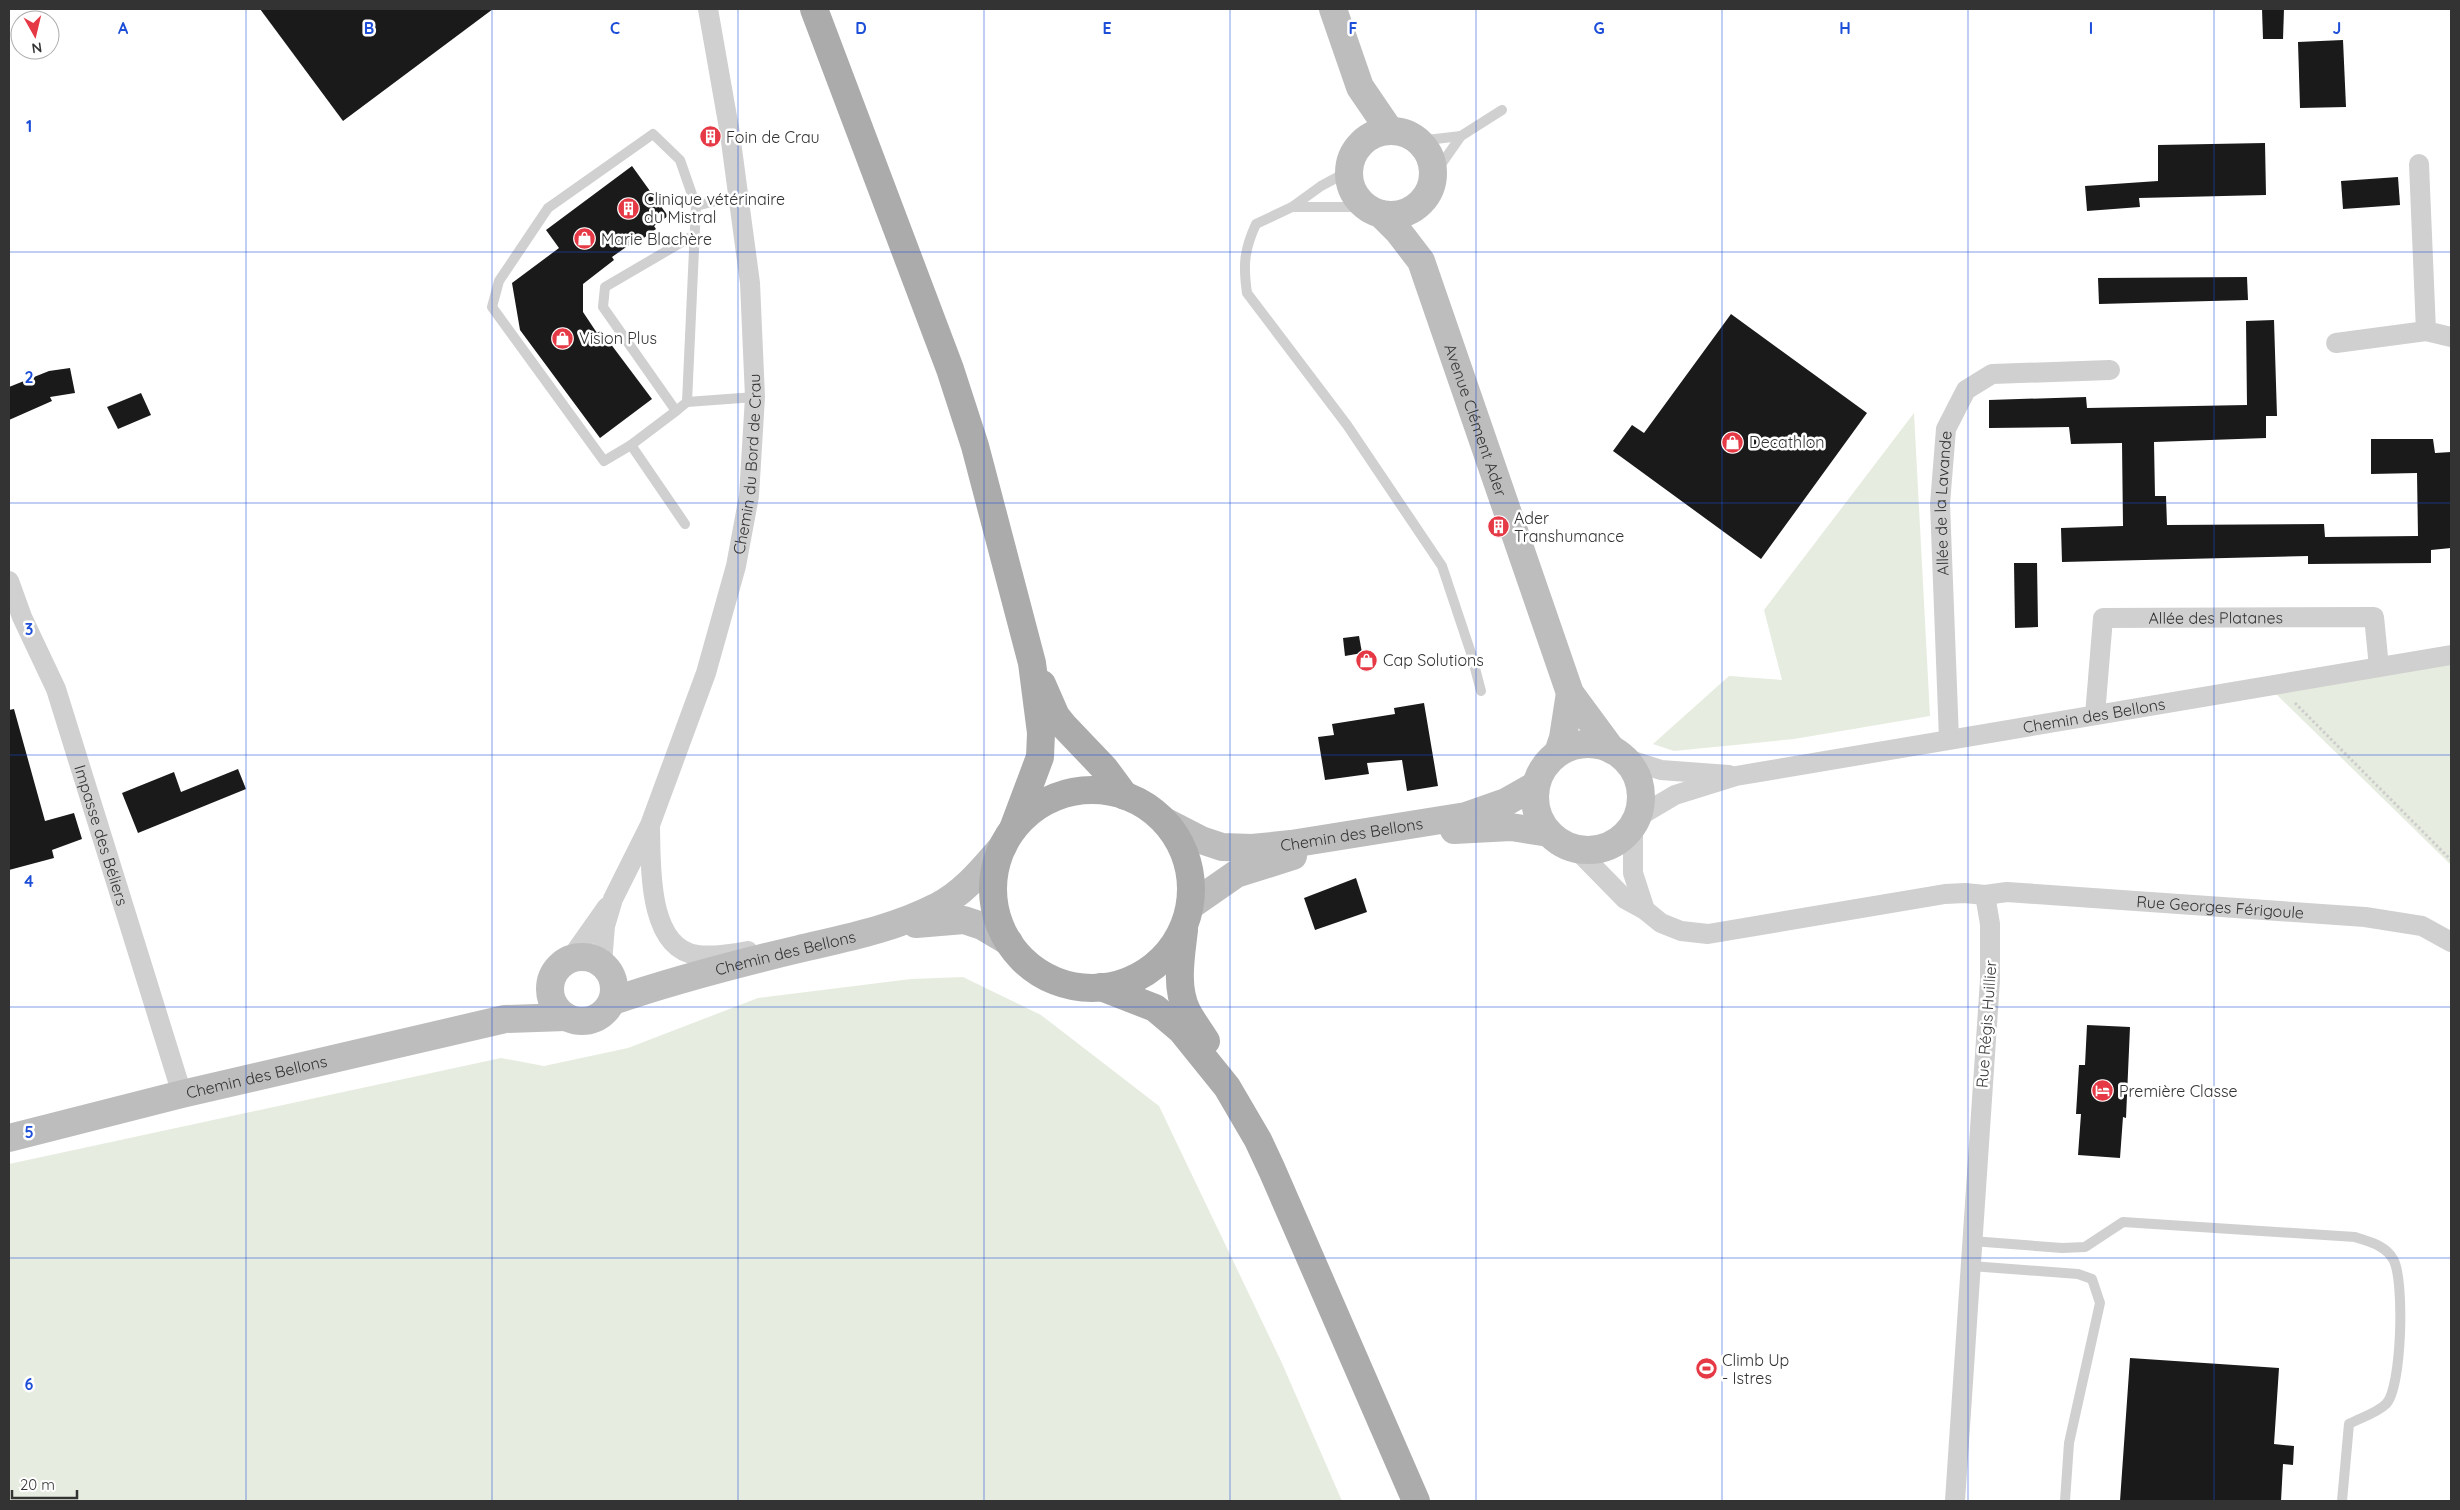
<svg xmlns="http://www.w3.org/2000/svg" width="2460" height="1510" viewBox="0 0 2460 1510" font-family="Quicksand,sans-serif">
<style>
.green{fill:#e6ecdf}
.building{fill:#1a1a1a}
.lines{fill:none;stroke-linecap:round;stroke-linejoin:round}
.path{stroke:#cdcdcd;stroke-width:3;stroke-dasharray:2.5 2.5;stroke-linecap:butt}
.lane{stroke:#d0d0d0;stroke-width:10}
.street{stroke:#d0d0d0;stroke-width:20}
.secondary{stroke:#bdbdbd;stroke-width:28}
.primary{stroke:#ababab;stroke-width:28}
.grid{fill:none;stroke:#1d4ed8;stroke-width:1;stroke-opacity:0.55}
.labels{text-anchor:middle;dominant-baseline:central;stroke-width:5;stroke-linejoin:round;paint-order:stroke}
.poi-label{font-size:16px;fill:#333;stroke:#fff;text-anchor:start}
.street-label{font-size:16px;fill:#333;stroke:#fff}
.grid-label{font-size:16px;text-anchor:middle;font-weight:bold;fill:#1d4ed8;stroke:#fff;stroke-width:5;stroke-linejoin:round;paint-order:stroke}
</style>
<rect width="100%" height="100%" fill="#fff"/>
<!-- green -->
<g class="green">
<polygon points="1914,413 1930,716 1794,739 1674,751 1653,744 1729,676 1782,680 1764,610"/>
<polygon points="2451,659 2451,865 2274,692"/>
<polygon points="963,977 1041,1015 1159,1106 1281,1361 1342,1501 9,1501 9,1164 501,1058 544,1066 628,1048 758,998 911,979"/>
</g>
<!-- building -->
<g class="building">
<polygon points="260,9 493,9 343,121"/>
<polygon points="2262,9 2284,9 2283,39 2263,39"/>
<polygon points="2343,40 2346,107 2300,108 2298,42"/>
<polygon points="2265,143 2266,195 2139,198 2140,207 2087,211 2085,186 2158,181 2158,145"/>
<polygon points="632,166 668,216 654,226 656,229 641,240 639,238 612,257 614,260 583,284 583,312 597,333 601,331 652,399 600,438 520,330 512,283 559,248 546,230"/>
<polygon points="2398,177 2400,205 2343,209 2341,181"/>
<polygon points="2247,277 2248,300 2099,304 2098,278"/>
<polygon points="1731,314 1867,413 1761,559 1613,451 1632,425 1644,433"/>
<polygon points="2274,320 2277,416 2266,416 2266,438 2154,442 2155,496 2166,496 2167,525 2324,524 2325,537 2418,536 2417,473 2371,474 2371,439 2433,439 2435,453 2451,452 2451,548 2431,550 2431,563 2308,564 2308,556 2062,562 2061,528 2123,526 2122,443 2071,444 2069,427 1989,428 1989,400 2086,397 2087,408 2247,405 2246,321"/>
<polygon points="70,368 75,393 50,397 52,401 9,420 9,387 49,371"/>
<polygon points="141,393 151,415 118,429 107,407"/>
<polygon points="2014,563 2037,563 2038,627 2015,628"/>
<polygon points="1359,636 1362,653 1345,656 1343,638"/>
<polygon points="1424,703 1438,786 1407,791 1402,760 1367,763 1369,774 1325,780 1318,737 1334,735 1332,724 1395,714 1394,708"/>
<polygon points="14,709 45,821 74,813 82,839 52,850 54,858 9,870 9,710"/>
<polygon points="238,769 246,789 138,833 122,793 174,772 181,792"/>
<polygon points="1356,878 1367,912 1315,930 1304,898"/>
<polygon points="2087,1025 2130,1027 2126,1118 2123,1117 2120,1158 2078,1155 2081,1114 2076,1114 2079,1065 2085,1065"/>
<polygon points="2130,1358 2279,1368 2274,1444 2294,1446 2293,1465 2283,1464 2281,1501 2120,1501"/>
</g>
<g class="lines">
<!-- path -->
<polyline class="path" points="2295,703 2451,860"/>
<!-- lane -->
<g class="lane">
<polyline points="1418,141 1461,136"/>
<path d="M1349,171L1321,186L1292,207L1256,224C1244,250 1243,265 1247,293L1347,425L1442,566L1471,653L1481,691"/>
<polyline points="1433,176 1461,136 1502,110"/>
<polyline points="739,195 696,206 687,402 755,397"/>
<polyline points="1292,207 1367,207"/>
<polyline points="687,402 676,411 603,307 605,287 694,235"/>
<polyline points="676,411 631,445 685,524"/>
<polyline points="631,445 604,461 492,307 499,281 548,208 653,134 680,160 696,206"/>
<path d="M1972,1241L2062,1248L2085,1247L2123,1222L2355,1237C2369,1242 2385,1245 2393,1259C2405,1278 2402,1389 2386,1404C2377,1413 2360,1418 2349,1424L2342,1501"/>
<polyline points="1971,1266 2078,1274 2092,1279 2100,1303 2069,1443 2065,1501"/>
</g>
<!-- street -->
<g class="street">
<polyline points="2419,164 2426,331 2451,337"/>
<polyline points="2336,343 2426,331"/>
<path id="s1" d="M9,581L22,617L56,689L182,1094"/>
<path id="s2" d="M2095,715L2103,618L2374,617L2379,667"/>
<path id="s3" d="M1949,739L1940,504L1946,429L1966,390L1992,374L2110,370"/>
<polyline points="1624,758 1661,770 1729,775"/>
<path id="s4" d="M1638,817L1675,795L1736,776L2451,655"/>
<polyline points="1633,825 1633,873 1645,910"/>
<path d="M650,827C651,864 647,948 697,955C713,957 732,954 748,951"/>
<polyline points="1576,849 1625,899 1645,910 1661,923 1681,931 1708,934 1945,894 1965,893 1985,895 1990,924 1990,980 1955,1501"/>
<path id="s5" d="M1985,895L2007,892L2365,917L2422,926L2451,942"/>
<polyline points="571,958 607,907"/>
<path id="s6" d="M602,963L605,926L613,899L650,825L706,673L736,566L749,496L755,397L750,283L730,134L708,9"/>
</g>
<!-- secondary -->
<g class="secondary">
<polyline points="1333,9 1360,87 1390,131"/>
<circle cx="1391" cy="173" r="42"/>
<path id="s7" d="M1381,214L1398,231L1421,261L1570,693L1612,750"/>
<circle cx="1588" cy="797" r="53"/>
<polyline points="1558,753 1563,738 1570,693"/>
<path id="s8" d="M1166,822L1201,840L1222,847L1252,848L1291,844L1466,816L1506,802L1536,785"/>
<polyline points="1454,830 1511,827 1549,833"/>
<polyline points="1190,906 1236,874 1293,856"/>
<polyline points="916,924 964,920 982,926 1009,942"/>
<circle cx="582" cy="989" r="32"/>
<path id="s9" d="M613,1001C674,980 736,964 799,949C846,938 893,929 936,907C963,894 984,868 1003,846"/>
<path id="s10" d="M9,1138L182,1094L505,1019L566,1017"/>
</g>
<!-- primary -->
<g class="primary">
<polyline points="814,9 950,369 975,446 1032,663 1041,733 1040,757 1013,829"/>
<polyline points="1042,684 1056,716 1064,726 1105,769 1125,796"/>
<circle cx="1092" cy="889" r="99"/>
<path d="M1184,930C1181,956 1175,987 1187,1011C1192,1021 1200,1031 1206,1041"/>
<polyline points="1101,987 1155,1008 1181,1030 1227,1087 1258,1140 1272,1170 1416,1501"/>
</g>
</g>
<!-- grid -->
<path class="grid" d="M246,9V1501M492,9V1501M738,9V1501M984,9V1501M1230,9V1501M1476,9V1501M1722,9V1501M1968,9V1501M2214,9V1501M9,252H2451M9,503H2451M9,755H2451M9,1007H2451M9,1258H2451"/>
<!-- icons -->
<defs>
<symbol id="building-disc" viewBox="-11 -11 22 22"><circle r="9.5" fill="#e63946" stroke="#fff"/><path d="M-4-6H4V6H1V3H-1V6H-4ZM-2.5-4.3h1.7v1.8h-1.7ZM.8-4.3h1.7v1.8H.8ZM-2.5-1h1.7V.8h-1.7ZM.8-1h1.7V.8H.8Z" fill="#fff"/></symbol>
<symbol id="shop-disc" viewBox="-11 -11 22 22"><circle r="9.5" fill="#e63946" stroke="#fff"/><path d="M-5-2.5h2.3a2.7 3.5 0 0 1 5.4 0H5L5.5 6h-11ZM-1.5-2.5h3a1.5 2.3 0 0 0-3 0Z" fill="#fff"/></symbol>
<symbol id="hotel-disc" viewBox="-11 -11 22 22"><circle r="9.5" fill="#e63946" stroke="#fff"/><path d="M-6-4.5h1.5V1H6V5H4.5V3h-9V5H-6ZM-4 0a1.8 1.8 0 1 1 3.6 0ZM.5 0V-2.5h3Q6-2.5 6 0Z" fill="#fff"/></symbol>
<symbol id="stadium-disc" viewBox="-11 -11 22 22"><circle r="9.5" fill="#e63946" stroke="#fff"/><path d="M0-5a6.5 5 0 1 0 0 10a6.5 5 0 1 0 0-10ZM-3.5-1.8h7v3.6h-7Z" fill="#fff"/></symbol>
</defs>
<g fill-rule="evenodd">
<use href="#building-disc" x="698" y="124" width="25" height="25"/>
<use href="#building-disc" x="616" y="196" width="25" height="25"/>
<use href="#shop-disc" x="572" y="226" width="25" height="25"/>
<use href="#shop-disc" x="550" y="326" width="25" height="25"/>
<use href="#shop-disc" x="1720" y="430" width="25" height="25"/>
<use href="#building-disc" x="1486" y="514" width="25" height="25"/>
<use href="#shop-disc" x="1354" y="648" width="25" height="25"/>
<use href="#hotel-disc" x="2090" y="1078" width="25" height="25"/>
<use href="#stadium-disc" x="1694" y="1356" width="25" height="25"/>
</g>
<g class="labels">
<!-- poi labels -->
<g class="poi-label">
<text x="726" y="137">Foin de Crau</text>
<text x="644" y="199">Clinique vétérinaire<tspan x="644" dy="18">du Mistral</tspan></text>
<text x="601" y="239">Marie Blachère</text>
<text x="579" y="338">Vision Plus</text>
<text x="1749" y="442">Decathlon</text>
<text x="1514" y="518">Ader<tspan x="1514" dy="18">Transhumance</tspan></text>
<text x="1383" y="660">Cap Solutions</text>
<text x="2119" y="1091">Première Classe</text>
<text x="1722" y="1360">Climb Up<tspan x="1722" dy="18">- Istres</tspan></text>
</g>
<!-- street labels -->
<g class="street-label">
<text stroke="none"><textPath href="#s7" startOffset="230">Avenue Clément Ader</textPath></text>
<text stroke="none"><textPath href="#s6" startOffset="524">Chemin du Bord de Crau</textPath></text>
<text stroke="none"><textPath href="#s3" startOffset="236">Allée de la Lavande</textPath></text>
<text stroke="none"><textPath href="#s2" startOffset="210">Allée des Platanes</textPath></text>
<text stroke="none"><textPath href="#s4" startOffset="470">Chemin des Bellons</textPath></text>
<text stroke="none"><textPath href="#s8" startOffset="192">Chemin des Bellons</textPath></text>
<text stroke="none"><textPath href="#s1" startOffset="271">Impasse des Béliers</textPath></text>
<text stroke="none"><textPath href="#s5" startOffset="236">Rue Georges Férigoule</textPath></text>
<text stroke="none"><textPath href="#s9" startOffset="179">Chemin des Bellons</textPath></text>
<text transform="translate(1986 1024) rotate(-86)">Rue Régis Huillier</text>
<text stroke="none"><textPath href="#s10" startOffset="255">Chemin des Bellons</textPath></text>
</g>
</g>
<g class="grid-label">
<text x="123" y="34">A</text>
<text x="369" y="34">B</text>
<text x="615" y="34">C</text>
<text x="861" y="34">D</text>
<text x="1107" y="34">E</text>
<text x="1353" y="34">F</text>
<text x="1599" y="34">G</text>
<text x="1845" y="34">H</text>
<text x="2091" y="34">I</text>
<text x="2337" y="34">J</text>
<text x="29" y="132">1</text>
<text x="29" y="383">2</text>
<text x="29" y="635">3</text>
<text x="29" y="887">4</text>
<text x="29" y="1138">5</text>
<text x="29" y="1390">6</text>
</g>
<!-- border -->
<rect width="2460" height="1510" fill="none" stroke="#333333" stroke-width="20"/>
<!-- north arrow -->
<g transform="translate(35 35) rotate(172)"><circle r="24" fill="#ffffff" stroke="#adadad"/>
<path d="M0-4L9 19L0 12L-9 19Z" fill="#e63946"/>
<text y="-8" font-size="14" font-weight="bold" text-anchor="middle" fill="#333333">N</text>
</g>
<!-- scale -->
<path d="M12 1490v8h65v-8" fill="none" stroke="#333333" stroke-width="2.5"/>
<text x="20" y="1490" font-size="15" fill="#333333" stroke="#ffffff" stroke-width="4" paint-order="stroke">20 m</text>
</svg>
